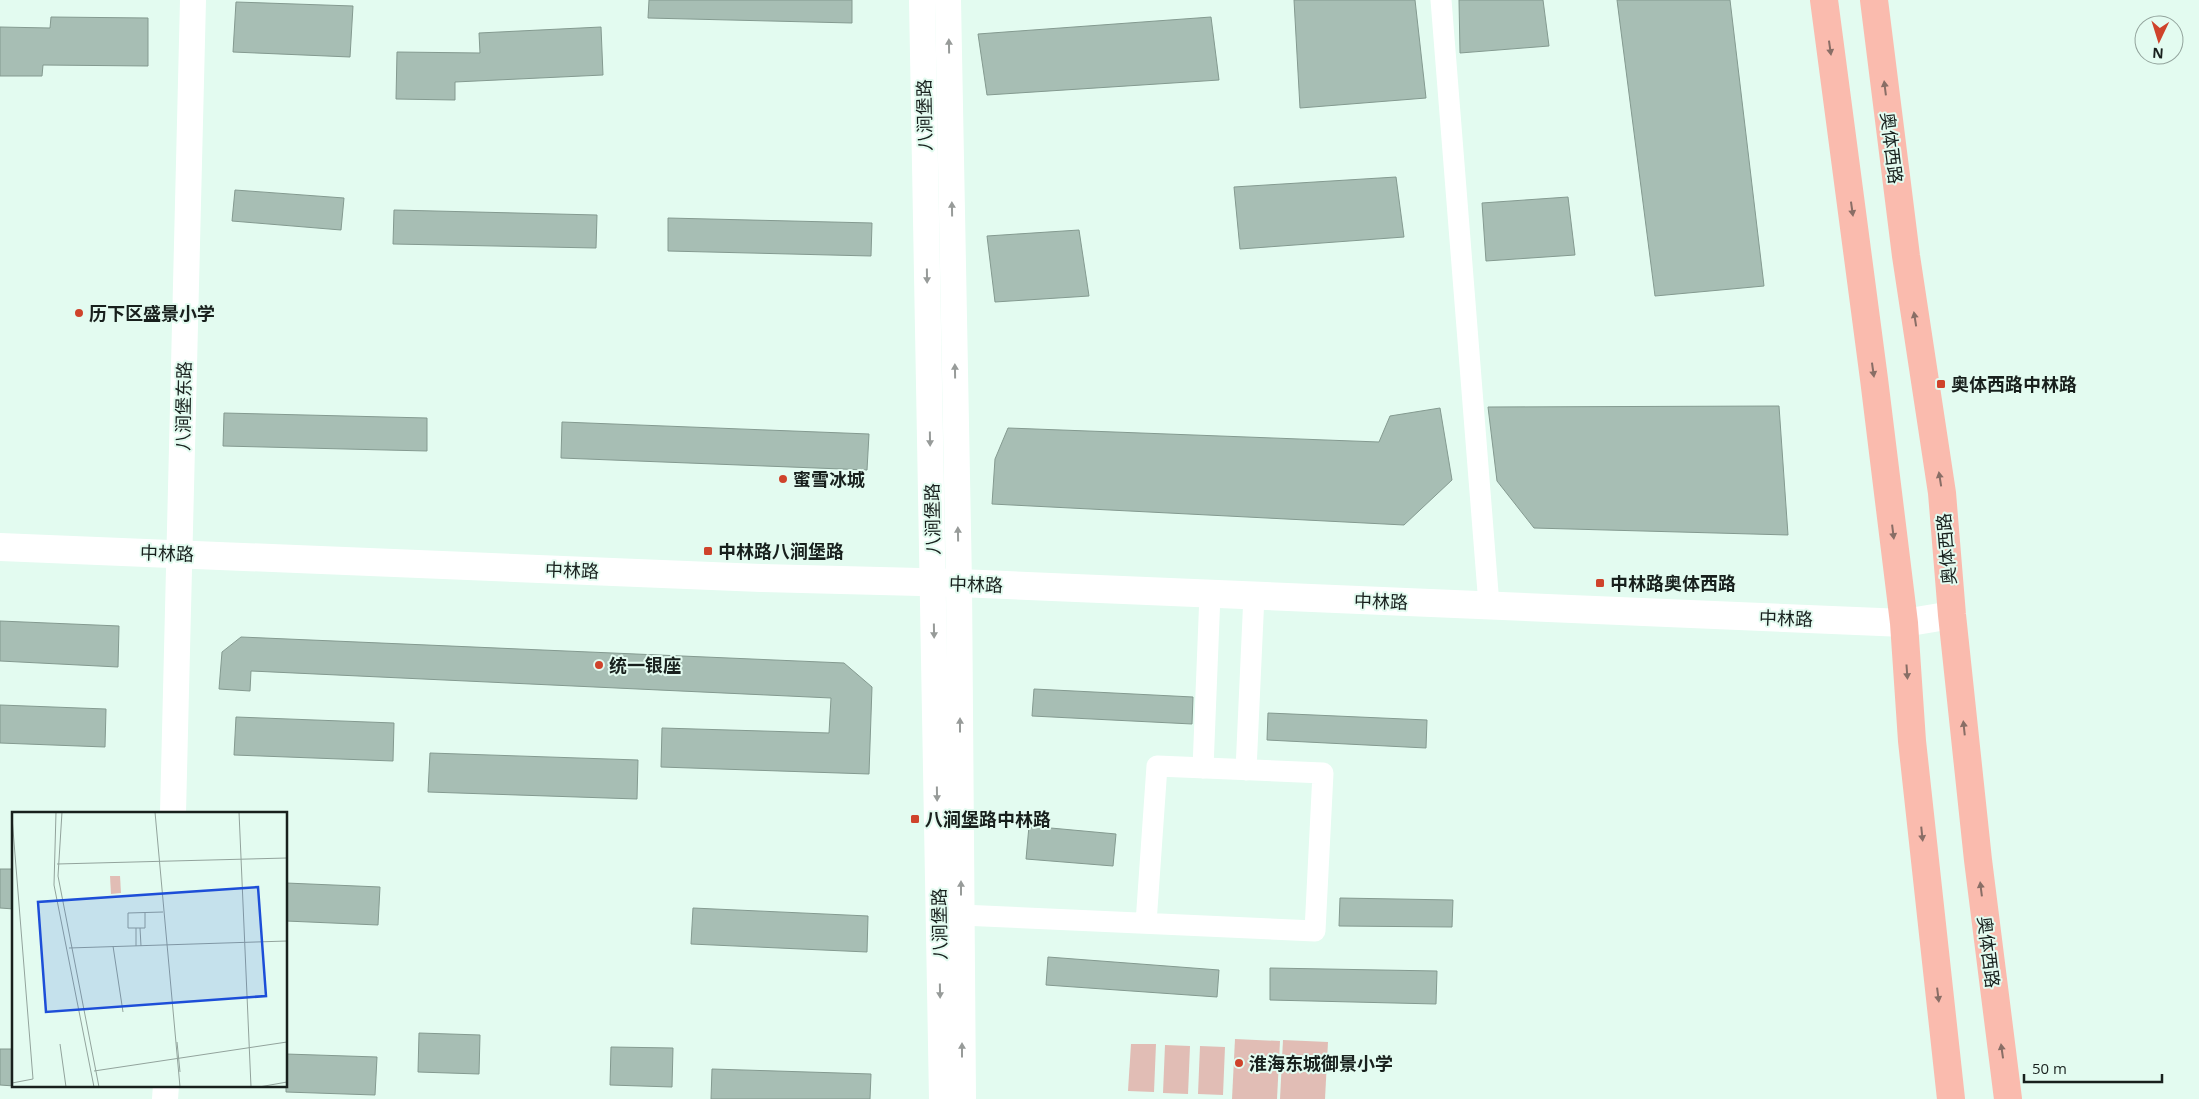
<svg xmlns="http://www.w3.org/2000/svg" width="2199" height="1099" viewBox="0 0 2199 1099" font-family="'Open Sans','Noto Sans SC',sans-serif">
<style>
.green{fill:#e1bdb5}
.building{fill:#a7beb4;stroke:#849a90}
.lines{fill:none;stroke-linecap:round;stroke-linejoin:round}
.minor{stroke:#fff;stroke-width:21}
.tertiary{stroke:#fff;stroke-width:26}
.secondary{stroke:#fff;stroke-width:28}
.primary{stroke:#fabbae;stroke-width:28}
.oneway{fill:#979b99}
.oneway2{fill:#896e66}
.poi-dot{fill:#cf432b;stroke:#e3fbf0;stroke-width:2}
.labels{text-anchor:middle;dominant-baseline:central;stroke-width:4;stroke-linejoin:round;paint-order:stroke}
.street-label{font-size:18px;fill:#18201d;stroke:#e3fbf0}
.poi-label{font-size:18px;font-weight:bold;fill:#18201d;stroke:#e3fbf0;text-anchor:start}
.inset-road{fill:none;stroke:#92a39c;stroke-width:1}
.view{fill:#1d4ed8;fill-opacity:0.15;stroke:#1d4ed8;stroke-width:2.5}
.inset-edge{fill:none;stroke:#18201d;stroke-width:2.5}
</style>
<rect width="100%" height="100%" fill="#e3fbf0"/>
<!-- green -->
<g class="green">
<polygon points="1235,1039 1280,1041 1277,1099 1232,1099"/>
<polygon points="1283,1040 1328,1042 1325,1099 1280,1099"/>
<polygon points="1131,1044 1156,1044 1154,1092 1128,1091"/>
<polygon points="1165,1045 1190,1046 1188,1094 1163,1093"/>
<polygon points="1200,1046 1225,1047 1223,1095 1198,1094"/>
</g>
<!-- building -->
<g class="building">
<polygon points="649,0 852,0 852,23 648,18"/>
<polygon points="1294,0 1415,0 1426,98 1300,108"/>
<polygon points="1459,0 1543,0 1549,46 1460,53"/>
<polygon points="1617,0 1730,0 1764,286 1655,296"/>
<polygon points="236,2 353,6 350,57 233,52"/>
<polygon points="51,17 148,18 148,66 43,65 42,76 0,76 0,27 50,28"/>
<polygon points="1211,17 1219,80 987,95 978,34"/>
<polygon points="601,27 603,75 455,82 455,100 396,99 397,52 480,53 479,33"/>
<polygon points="1396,177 1404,237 1240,249 1234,187"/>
<polygon points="235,190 344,198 341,230 232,221"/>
<polygon points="1568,197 1575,255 1486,261 1482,203"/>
<polygon points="394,210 597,215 596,248 393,244"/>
<polygon points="668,218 872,223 871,256 668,251"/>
<polygon points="1079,230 1089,296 995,302 987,236"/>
<polygon points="1779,406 1788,535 1534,528 1497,481 1488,407"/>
<polygon points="1440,408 1452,480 1404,525 992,504 995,459 1008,428 1379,442 1390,416"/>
<polygon points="224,413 427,418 427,451 223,446"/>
<polygon points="562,422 869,434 867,470 561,458"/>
<polygon points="0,621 119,626 118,667 0,661"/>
<polygon points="241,637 844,663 872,687 869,774 661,767 662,728 829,733 831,698 251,671 250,691 219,689 222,652"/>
<polygon points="1034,689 1193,697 1192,724 1032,716"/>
<polygon points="0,705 106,709 105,747 0,743"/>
<polygon points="1268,713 1427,720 1426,748 1267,740"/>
<polygon points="236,717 394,723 393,761 234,755"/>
<polygon points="430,753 638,760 637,799 428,792"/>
<polygon points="1029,826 1116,834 1113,866 1026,859"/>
<polygon points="0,869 14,869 14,909 0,908"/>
<polygon points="286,883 380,887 378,925 286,921"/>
<polygon points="1340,898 1453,900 1452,927 1339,926"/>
<polygon points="693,908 868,916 867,952 691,944"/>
<polygon points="1048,957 1219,970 1217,997 1046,985"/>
<polygon points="1270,968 1437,971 1436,1004 1270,1000"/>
<polygon points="419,1033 480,1035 479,1074 418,1072"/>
<polygon points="611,1047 673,1048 672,1087 610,1085"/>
<polygon points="0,1049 14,1049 14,1086 0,1085"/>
<polygon points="286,1054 377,1057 375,1095 286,1092"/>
<polygon points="712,1069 871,1074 870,1099 711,1099"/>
</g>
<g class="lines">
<!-- minor -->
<g class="minor">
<polyline points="1441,0 1489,605"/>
<polyline points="1203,768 1210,594"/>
<polyline points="1246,770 1254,595"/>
<polyline points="961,915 1315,931 1323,773 1157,766 1146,923"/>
</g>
<!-- tertiary -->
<g class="tertiary">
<polyline points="922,0 942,1099"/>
<polyline points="948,0 959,583 963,1099"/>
<polyline points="173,813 193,0"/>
<polyline points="165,1099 166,1085"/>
</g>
<!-- secondary -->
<polyline class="secondary" points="0,547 761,578 959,583 1904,623 1952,615"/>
<!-- primary -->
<g class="primary">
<polyline points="1824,0 1874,379 1904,623 1912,741 1951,1099"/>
<polyline points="1874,0 1906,256 1942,493 1952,615 1978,860 2008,1099"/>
</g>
</g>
<!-- one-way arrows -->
<defs><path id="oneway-solid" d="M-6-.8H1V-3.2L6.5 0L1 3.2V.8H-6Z" transform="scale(1.25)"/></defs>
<g class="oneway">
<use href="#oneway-solid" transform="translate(949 46) rotate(-91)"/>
<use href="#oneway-solid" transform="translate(952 209) rotate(-91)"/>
<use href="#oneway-solid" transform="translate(927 276) rotate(89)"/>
<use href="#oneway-solid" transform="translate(955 371) rotate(-91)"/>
<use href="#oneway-solid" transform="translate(930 439) rotate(89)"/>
<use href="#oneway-solid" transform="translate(958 534) rotate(-91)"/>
<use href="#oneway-solid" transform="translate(934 631) rotate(89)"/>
<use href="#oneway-solid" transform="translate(960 725) rotate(-90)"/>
<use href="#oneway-solid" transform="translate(937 794) rotate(89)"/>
<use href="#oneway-solid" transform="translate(961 888) rotate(-90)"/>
<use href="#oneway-solid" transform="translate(940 991) rotate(89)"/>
<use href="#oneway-solid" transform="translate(962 1050) rotate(-90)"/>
</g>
<g class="oneway2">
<use href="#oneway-solid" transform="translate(1830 48) rotate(82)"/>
<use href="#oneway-solid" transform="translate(1885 88) rotate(-97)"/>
<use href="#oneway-solid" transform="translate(1852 209) rotate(82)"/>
<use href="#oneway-solid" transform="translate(1915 319) rotate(-99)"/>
<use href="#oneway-solid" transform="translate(1873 370) rotate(82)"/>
<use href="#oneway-solid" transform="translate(1940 479) rotate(-99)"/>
<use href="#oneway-solid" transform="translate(1893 532) rotate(83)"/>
<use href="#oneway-solid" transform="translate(1907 672) rotate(86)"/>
<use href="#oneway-solid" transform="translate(1964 728) rotate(-96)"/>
<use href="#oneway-solid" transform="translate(1922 834) rotate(84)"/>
<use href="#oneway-solid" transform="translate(1981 889) rotate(-97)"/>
<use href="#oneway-solid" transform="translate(1938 995) rotate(83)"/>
<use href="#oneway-solid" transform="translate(2002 1051) rotate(-98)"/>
</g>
<!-- markers -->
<g class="poi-dot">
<circle cx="79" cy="313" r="5"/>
<rect x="1936" y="379" width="10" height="10" rx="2.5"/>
<circle cx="783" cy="479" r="5"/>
<rect x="703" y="546" width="10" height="10" rx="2.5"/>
<rect x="1595" y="578" width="10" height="10" rx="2.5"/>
<circle cx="599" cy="665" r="5"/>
<rect x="910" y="814" width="10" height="10" rx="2.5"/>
<circle cx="1239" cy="1063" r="5"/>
</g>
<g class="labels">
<!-- street labels -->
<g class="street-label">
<text transform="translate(924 115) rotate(-91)">八涧堡路</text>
<text transform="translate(1892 148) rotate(83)">奥体西路</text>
<text transform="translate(183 406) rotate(-89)">八涧堡东路</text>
<text transform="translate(932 519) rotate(-91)">八涧堡路</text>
<text transform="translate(1946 549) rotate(-95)">奥体西路</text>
<text transform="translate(167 553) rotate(2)">中林路</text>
<text transform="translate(572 570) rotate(2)">中林路</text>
<text transform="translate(976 584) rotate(2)">中林路</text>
<text transform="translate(1381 601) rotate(2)">中林路</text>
<text transform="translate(1786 618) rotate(2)">中林路</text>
<text transform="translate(939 924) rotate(-91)">八涧堡路</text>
<text transform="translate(1989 952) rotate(83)">奥体西路</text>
</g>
<!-- poi labels -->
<g class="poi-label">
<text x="89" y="313">历下区盛景小学</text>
<text x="1951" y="384">奥体西路中林路</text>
<text x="793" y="479">蜜雪冰城</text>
<text x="718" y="551">中林路八涧堡路</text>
<text x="1610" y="583">中林路奥体西路</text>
<text x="609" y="665">统一银座</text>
<text x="925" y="819">八涧堡路中林路</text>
<text x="1249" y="1063">淮海东城御景小学</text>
</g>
</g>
<!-- overview -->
<g transform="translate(12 812)">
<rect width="275" height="275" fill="#e3fbf0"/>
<path d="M98,64H108L109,81L99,82Z" fill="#e1bdb5"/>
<path class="inset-road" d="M44,0L42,73L82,275M50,0L46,64L87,275M143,0L168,275M227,0L239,275M0,5L21,267L0,271M45,52L275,46M133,100V116H116V101L151,100M124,116V134M128,116L129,134M101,134L111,200M57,136L275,129M165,230L168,260M48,232L54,275M82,259L275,230M247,275L275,270"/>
<path class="view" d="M246,75L254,184L34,200L26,90Z"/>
<rect width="275" height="275" class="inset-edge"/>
</g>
<!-- north arrow -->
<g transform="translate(2159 40) rotate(184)"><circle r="24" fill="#e3fbf0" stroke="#92a39c"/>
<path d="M0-4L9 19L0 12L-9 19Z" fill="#cf432b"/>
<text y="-8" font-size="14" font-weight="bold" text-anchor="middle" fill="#18201d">N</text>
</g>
<!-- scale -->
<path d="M2024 1074v8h138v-8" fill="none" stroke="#18201d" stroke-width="2.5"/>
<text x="2032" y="1074" font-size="15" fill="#18201d" stroke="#e3fbf0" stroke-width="4" paint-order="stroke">50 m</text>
</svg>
